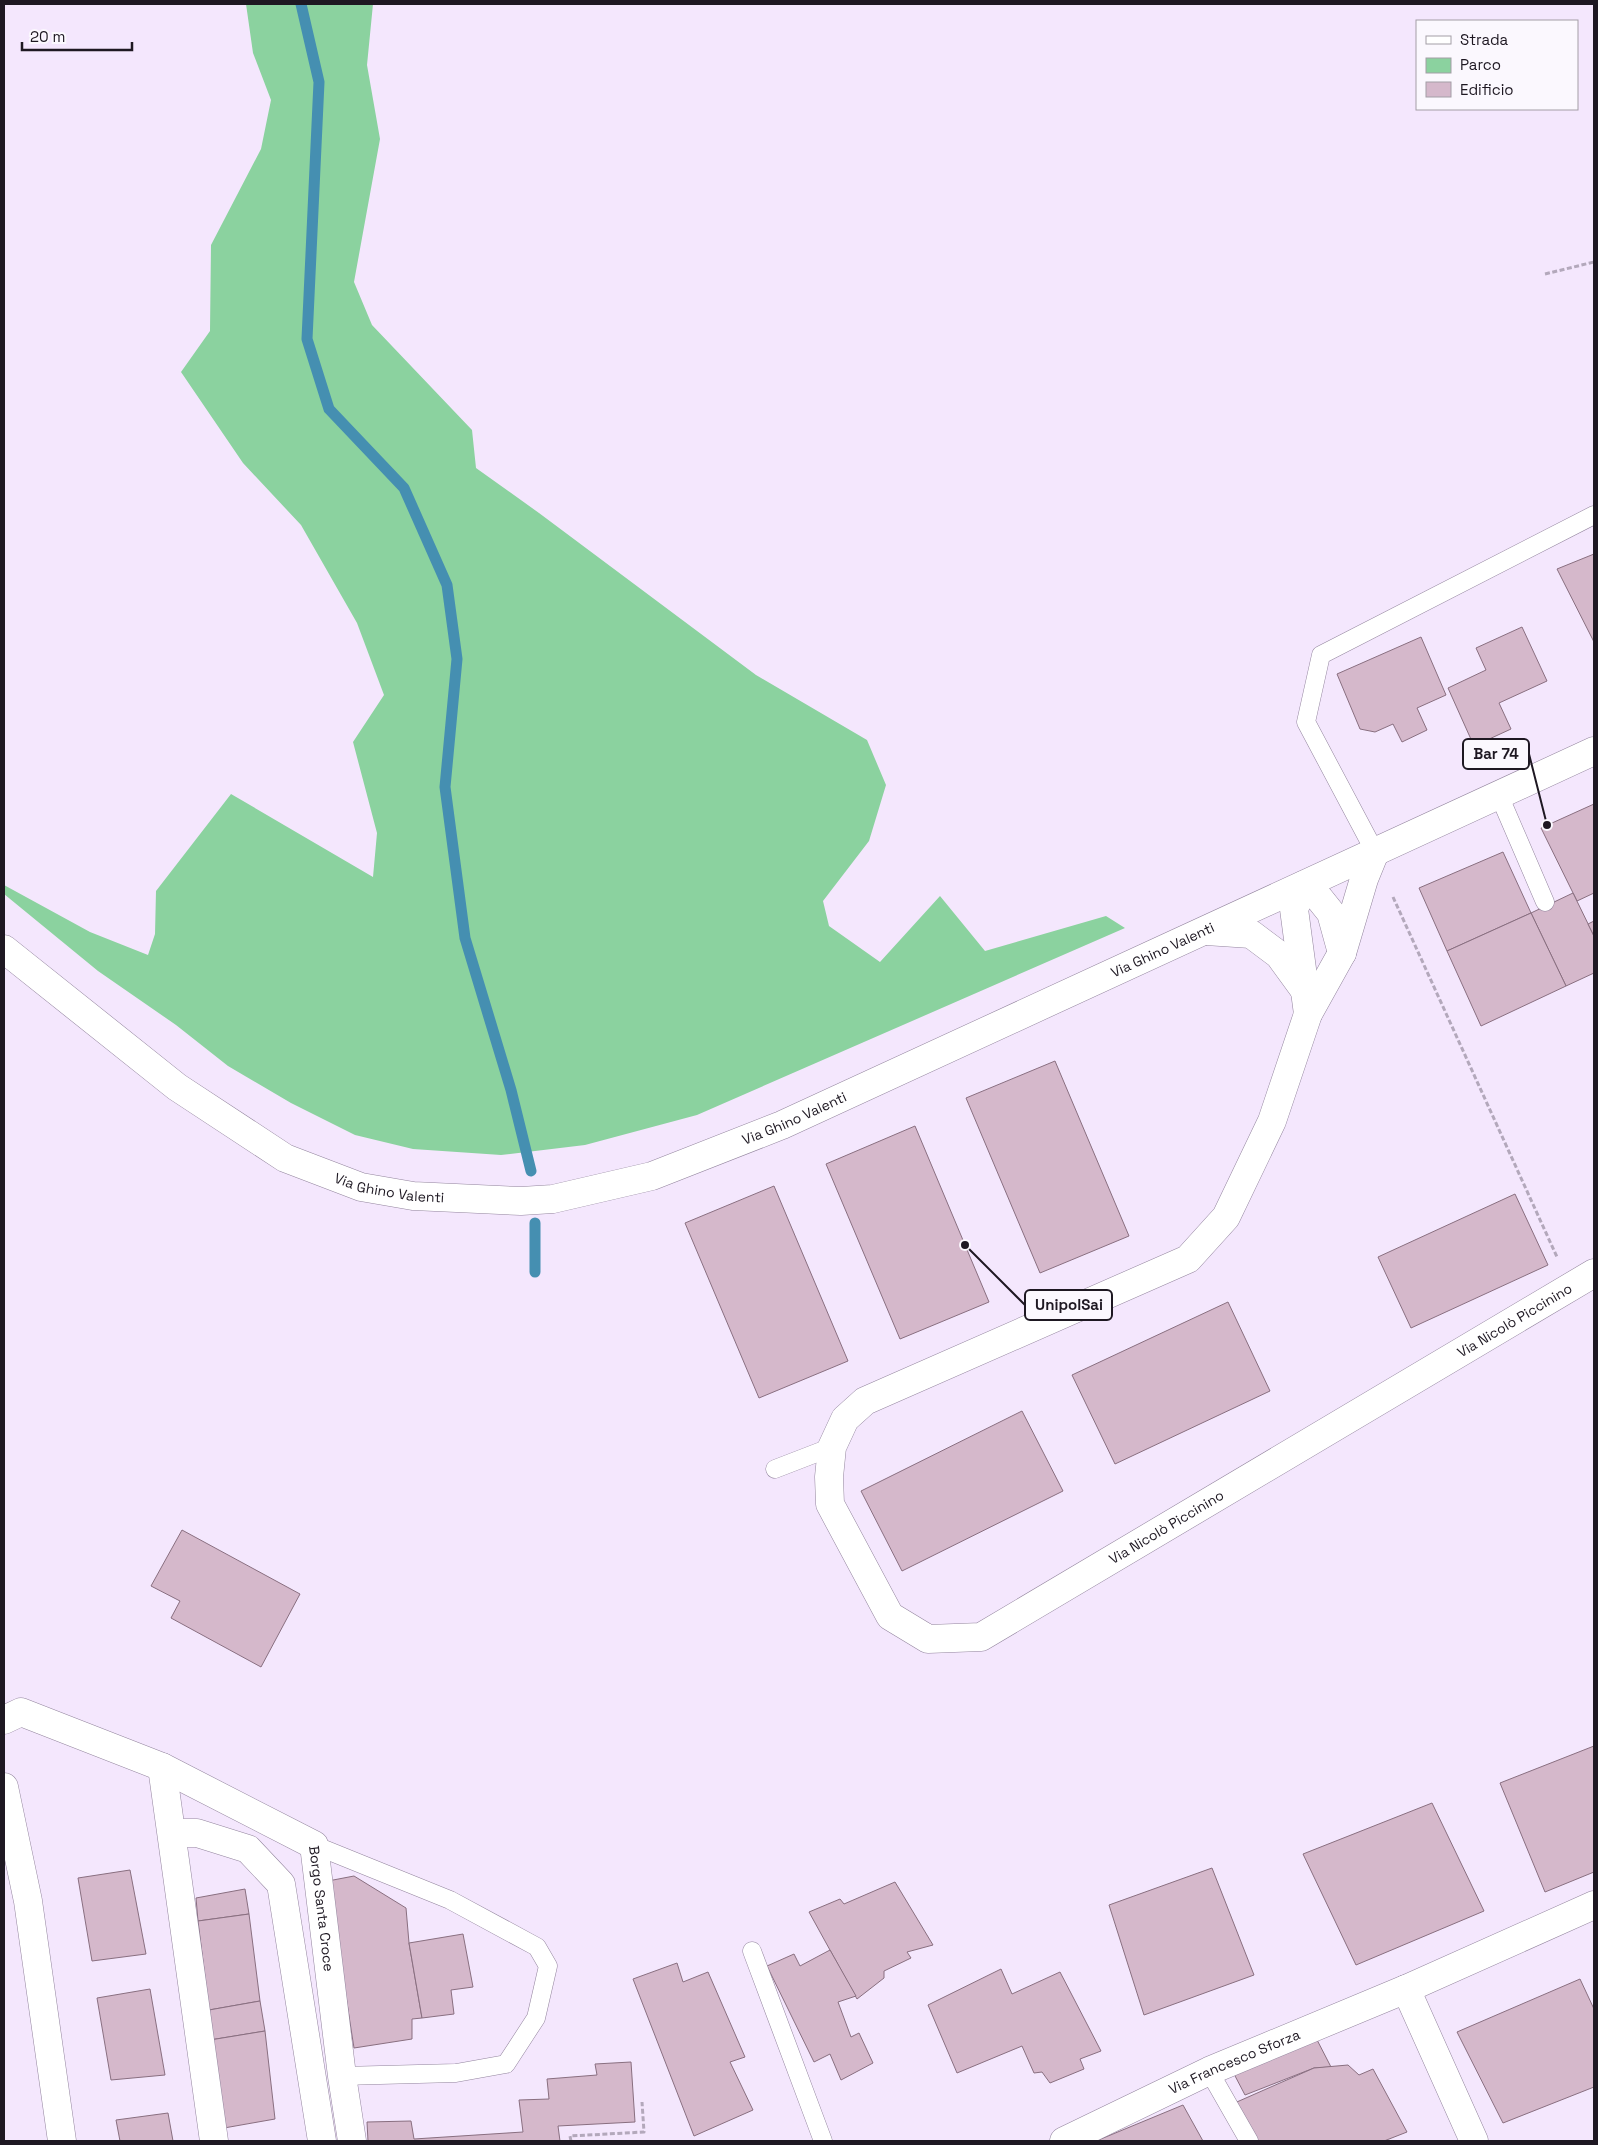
<svg xmlns="http://www.w3.org/2000/svg" width="1598" height="2145" viewBox="0 0 1598 2145" font-family="'Space Grotesk',sans-serif">
<style>
.green{fill:#8bd29f}
.lines{fill:none;stroke-linecap:round;stroke-linejoin:round}
.stream{stroke:#458fb1;stroke-width:11}
.building{fill:#d5b8cb;stroke:#896f80}
.service-casing{stroke:#93859e;stroke-width:19}
.minor-casing{stroke:#93859e;stroke-width:29}
.secondary-casing{stroke:#93859e;stroke-width:29}
.path{stroke:#b3a8bb;stroke-width:3;stroke-dasharray:5 2.5;stroke-linecap:butt}
.service{stroke:#fff;stroke-width:18}
.minor{stroke:#fff;stroke-width:28}
.secondary{stroke:#fff;stroke-width:28}
.labels{text-anchor:middle;dominant-baseline:central;stroke-width:4;stroke-linejoin:round;paint-order:stroke}
.street-label{font-size:14px;fill:#1e1822;stroke:#fbf8fe}
.leader{fill:none;stroke:#1e1822;stroke-width:2}
.callout-dot{fill:#1e1822;stroke:#fbf8fe;stroke-width:2}
.callout{fill:#fbf8fe;stroke:#1e1822;stroke-width:2}
.callout-label{font-size:15px;text-anchor:middle;font-weight:bold;fill:#1e1822}
</style>
<rect width="100%" height="100%" fill="#f4e7fd"/>
<!-- green -->
<polygon class="green" points="246,4 373,4 367,65 380,139 354,282 372,325 472,430 476,468 539,513 756,675 867,740 886,785 869,841 823,901 829,926 880,962 940,896 985,951 1106,916 1125,928 697,1115 585,1145 501,1155 413,1149 355,1135 291,1103 228,1066 176,1025 98,971 4,894 4,885 90,932 148,955 155,934 156,891 231,794 373,877 377,833 353,742 384,695 357,623 301,525 243,463 181,372 210,331 211,245 261,149 271,100 253,53"/>
<g class="lines">
<!-- stream -->
<g class="stream">
<polyline points="301,4 319,82 307,339 329,409 404,488 447,585 457,659 445,787 465,938 511,1090 531,1171"/>
<polyline points="535,1223 535,1272"/>
</g>
</g>
<!-- building -->
<g class="building">
<polygon points="1594,554 1594,642 1557,569"/>
<polygon points="1522,627 1547,681 1499,703 1511,729 1474,746 1448,688 1486,670 1476,648"/>
<polygon points="1421,637 1446,695 1417,708 1427,730 1402,742 1393,724 1375,732 1360,729 1337,674"/>
<polygon points="1594,804 1594,893 1577,901 1541,828"/>
<polygon points="1503,852 1531,913 1447,951 1419,888"/>
<polygon points="1573,893 1594,936 1594,973 1566,986 1531,913"/>
<polygon points="1531,913 1566,986 1481,1026 1447,951"/>
<polygon points="1594,921 1594,936 1588,924"/>
<polygon points="1055,1061 1129,1236 1040,1273 966,1098"/>
<polygon points="915,1126 989,1302 900,1339 826,1164"/>
<polygon points="774,1186 848,1361 759,1398 685,1223"/>
<polygon points="1515,1194 1548,1265 1411,1328 1378,1257"/>
<polygon points="1228,1302 1270,1391 1115,1464 1072,1375"/>
<polygon points="1022,1411 1063,1491 902,1571 861,1491"/>
<polygon points="182,1530 300,1594 261,1667 171,1618 180,1601 151,1586"/>
<polygon points="1594,1746 1594,1872 1545,1892 1500,1783"/>
<polygon points="1432,1803 1484,1911 1356,1965 1303,1854"/>
<polygon points="1212,1868 1254,1975 1144,2015 1109,1905"/>
<polygon points="130,1870 146,1954 92,1961 78,1878"/>
<polygon points="354,1876 406,1908 409,1943 422,2018 412,2019 412,2039 354,2048 328,1881"/>
<polygon points="895,1882 933,1945 907,1952 911,1958 884,1971 884,1978 857,1999 809,1912 840,1899 844,1904"/>
<polygon points="245,1889 249,1914 198,1921 196,1898"/>
<polygon points="249,1914 260,2001 209,2010 198,1921"/>
<polygon points="463,1934 473,1987 451,1990 454,2014 422,2018 409,1943"/>
<polygon points="830,1950 856,1996 838,2002 851,2037 859,2033 873,2063 841,2080 830,2054 814,2062 767,1966 794,1954 800,1966"/>
<polygon points="677,1963 683,1982 708,1972 745,2057 730,2062 753,2110 694,2136 633,1979"/>
<polygon points="1001,1969 1012,1994 1060,1972 1101,2051 1080,2059 1084,2069 1050,2083 1042,2072 1034,2073 1022,2046 957,2073 928,2005"/>
<polygon points="1580,1979 1594,2009 1594,2087 1503,2123 1457,2032"/>
<polygon points="150,1989 165,2075 111,2080 97,1998"/>
<polygon points="260,2001 265,2031 210,2040 209,2010"/>
<polygon points="265,2031 275,2119 224,2128 210,2040"/>
<polygon points="1314,2034 1331,2067 1314,2068 1245,2095 1233,2072"/>
<polygon points="631,2062 635,2122 558,2126 560,2141 368,2141 367,2122 411,2121 414,2139 523,2132 519,2100 549,2099 547,2079 597,2075 595,2064"/>
<polygon points="1348,2065 1359,2075 1373,2069 1407,2132 1384,2141 1254,2141 1230,2105 1314,2068"/>
<polygon points="1183,2105 1203,2141 1096,2141"/>
<polygon points="168,2113 173,2141 120,2141 116,2120"/>
</g>
<g class="lines">
<defs>
<g id="service">
<polyline points="1499,795 1545,902"/>
<polyline points="1375,852 1306,722 1321,655 1594,515"/>
<polyline points="775,1469 832,1447"/>
<polyline points="314,1845 450,1900 537,1947 548,1966 536,2018 506,2064 456,2073 342,2076"/>
<polyline points="752,1951 823,2141"/>
<polyline points="1209,2071 1249,2141"/>
</g>
<g id="minor">
<path id="s1" d="M1375,852L1364,879L1342,953L1308,1014L1272,1121L1226,1217L1188,1259L865,1401L845,1419L832,1447L829,1477L830,1504L890,1616L928,1639L981,1637L1594,1273"/>
<polyline points="1206,931 1251,934 1279,955 1303,988"/>
<polyline points="1308,1014 1294,909 1304,885 1319,898 1331,913 1342,953"/>
<path id="s2" d="M4,1720L21,1712L162,1767L314,1845L342,2076L352,2141"/>
<polyline points="162,1767 214,2141"/>
<polyline points="4,1787 28,1901 62,2141"/>
<polyline points="172,1833 197,1833 248,1849 281,1884 322,2141"/>
<polyline points="1406,1989 1474,2141"/>
<path id="s3" d="M1064,2141L1209,2071L1406,1989L1594,1905"/>
</g>
<g id="secondary">
<path id="s4" d="M4,949L177,1087L285,1158L361,1187L413,1196L521,1201L553,1199L652,1176L782,1125L1594,751"/>
</g>
</defs>
<!-- service casing -->
<use href="#service" class="service-casing"/>
<!-- minor casing -->
<use href="#minor" class="minor-casing"/>
<!-- secondary casing -->
<use href="#secondary" class="secondary-casing"/>
<!-- path -->
<g class="path">
<polyline points="1545,274 1594,262"/>
<polyline points="1393,897 1557,1257"/>
<polyline points="571,2141 570,2136 644,2132 642,2102"/>
</g>
<!-- service -->
<use href="#service" class="service"/>
<!-- minor -->
<use href="#minor" class="minor"/>
<!-- secondary -->
<use href="#secondary" class="secondary"/>
</g>
<g class="labels">
<!-- street labels -->
<g class="street-label">
<text stroke="none"><textPath href="#s4" startOffset="1285">Via Ghino Valenti</textPath></text>
<text stroke="none"><textPath href="#s4" startOffset="880">Via Ghino Valenti</textPath></text>
<text stroke="none"><textPath href="#s4" startOffset="460">Via Ghino Valenti</textPath></text>
<text stroke="none"><textPath href="#s1" startOffset="1765">Via Nicolò Piccinino</textPath></text>
<text stroke="none"><textPath href="#s1" startOffset="1360">Via Nicolò Piccinino</textPath></text>
<text stroke="none"><textPath href="#s2" startOffset="405">Borgo Santa Croce</textPath></text>
<text stroke="none"><textPath href="#s3" startOffset="188">Via Francesco Sforza</textPath></text>
</g>
</g>
<!-- callouts -->
<path class="leader" d="M1547 825L1529 754M965 1245L1025 1305"/>
<g class="callout-dot">
<circle cx="1547" cy="825" r="5"/>
<circle cx="965" cy="1245" r="5"/>
</g>
<g class="callout">
<rect x="1463" y="739" width="66" height="30" rx="5"/>
<rect x="1025" y="1290" width="87" height="30" rx="5"/>
</g>
<g class="callout-label">
<text x="1496" y="759">Bar 74</text>
<text x="1069" y="1310">UnipolSai</text>
</g>
<!-- border -->
<rect width="1598" height="2145" fill="none" stroke="#1e1822" stroke-width="10"/>
<!-- legend -->
<rect x="1416" y="20" width="162" height="90" fill="#fbf8fe" stroke="#a39ea6"/>
<rect x="1426" y="36" width="25" height="8" fill="#ffffff" stroke="#a39ea6"/>
<text x="1460" y="45" font-size="15" fill="#1e1822">Strada</text>
<rect x="1426" y="58" width="25" height="15" fill="#8bd29f" stroke="#a39ea6"/>
<text x="1460" y="70" font-size="15" fill="#1e1822">Parco</text>
<rect x="1426" y="82" width="25" height="15" fill="#d5b8cb" stroke="#a39ea6"/>
<text x="1460" y="95" font-size="15" fill="#1e1822">Edificio</text>
<!-- scale -->
<path d="M22 42v8h110v-8" fill="none" stroke="#1e1822" stroke-width="2.5"/>
<text x="30" y="42" font-size="15" fill="#1e1822" stroke="#fbf8fe" stroke-width="4" paint-order="stroke">20 m</text>
</svg>
